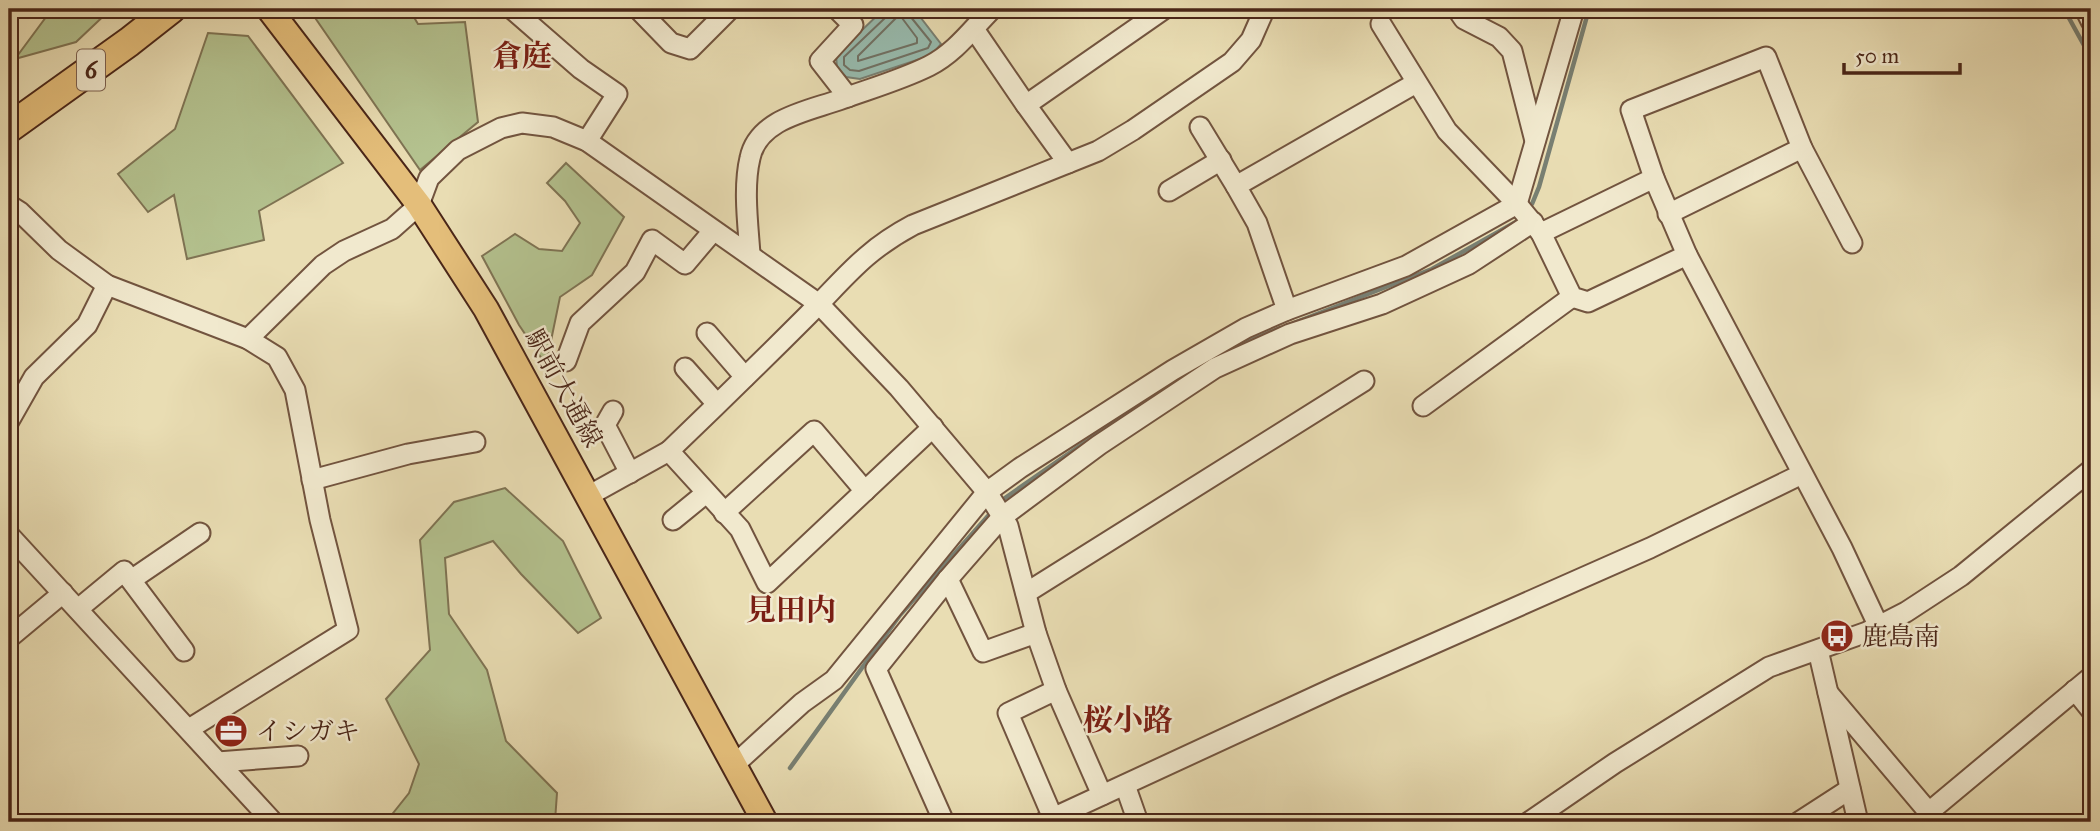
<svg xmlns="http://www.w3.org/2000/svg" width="2100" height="831" viewBox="0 0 2100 831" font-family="'IM FELL Great Primer','Noto Serif JP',serif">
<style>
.green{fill:#b4c28f;stroke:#7f7454;stroke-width:2}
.water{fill:#97bbae;stroke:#787f72;stroke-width:2}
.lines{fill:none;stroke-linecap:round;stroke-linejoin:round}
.shore{stroke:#707063;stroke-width:2}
.stream{stroke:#787f72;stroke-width:4.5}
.minor-casing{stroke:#72543f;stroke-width:23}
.major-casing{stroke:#4a2618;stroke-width:28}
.highway-casing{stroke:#4a2618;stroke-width:32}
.minor{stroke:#f1e9ce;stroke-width:19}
.major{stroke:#e4be7a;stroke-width:24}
.highway{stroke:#e4be7a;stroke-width:28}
.labels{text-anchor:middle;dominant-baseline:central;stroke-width:5;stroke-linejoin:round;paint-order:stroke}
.shield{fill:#f1e9ce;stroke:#7c604f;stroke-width:2}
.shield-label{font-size:24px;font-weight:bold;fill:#4a2618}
.street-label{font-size:26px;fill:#4a2618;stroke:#f1e9ce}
.poi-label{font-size:26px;fill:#4a2618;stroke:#f1e9ce;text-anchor:start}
.quarter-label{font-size:30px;font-weight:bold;fill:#7a1f14;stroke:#f1e9ce}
</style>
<rect width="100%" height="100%" fill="#e9ddb3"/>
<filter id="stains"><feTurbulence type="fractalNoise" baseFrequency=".00286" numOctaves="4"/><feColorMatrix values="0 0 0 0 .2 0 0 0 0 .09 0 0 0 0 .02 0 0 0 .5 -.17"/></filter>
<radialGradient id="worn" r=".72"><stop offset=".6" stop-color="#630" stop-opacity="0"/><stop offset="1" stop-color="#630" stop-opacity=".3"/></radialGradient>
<!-- green -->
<g class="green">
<polygon points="52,9 111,9 76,42 15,59"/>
<polygon points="309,9 409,9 418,24 465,22 478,122 420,170"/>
<polygon points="208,33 248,36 343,163 259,211 264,240 187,259 174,195 148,212 118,174 175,129"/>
<polygon points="566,163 624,217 592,275 560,297 546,365 519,325 482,256 515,234 539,249 562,251 580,223 565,201 547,183"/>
<polygon points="505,488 563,541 601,618 578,633 521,574 493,541 445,558 449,614 487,670 506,741 557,793 555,821 386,822 409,793 419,764 386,699 430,650 420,540 454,502"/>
</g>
<!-- water -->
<polygon class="water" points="884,9 914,9 941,44 932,55 860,79 846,77 837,68 836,55"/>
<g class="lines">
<!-- shore -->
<g class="shore">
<polyline points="889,9 886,17 844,57 844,65 850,70 859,71 928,48 931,42 910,16 909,9"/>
<polygon points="898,16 902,18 917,38 917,43 858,61 858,56"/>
</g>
<!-- stream -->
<g class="stream">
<polyline points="2064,9 2091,58"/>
<polyline points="1532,204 1539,187 1589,9"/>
<polyline points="1294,323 1432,269 1516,222"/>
<polyline points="1184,375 1237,346 1280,328"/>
<polyline points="1005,498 1173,381"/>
<polyline points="790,768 900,615 988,516"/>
</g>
<defs>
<g id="minor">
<polyline points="512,9 581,69 617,94 587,141"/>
<polyline points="638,9 671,43 690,49 730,9"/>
<polyline points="837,9 853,25 820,61 848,97"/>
<polyline points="1457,9 1464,19 1499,37 1512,51 1535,141"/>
<polyline points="2085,9 2091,21"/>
<polyline points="1381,24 1447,131 1517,204 1541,233 1572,297 1588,302 1687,255 1842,548 1879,627"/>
<polyline points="974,29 1026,105 1164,9"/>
<polyline points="1026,105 1068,163"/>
<polyline points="1200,127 1236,186"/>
<polyline points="1654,178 1687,255"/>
<polyline points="1169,191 1221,160"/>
<polyline points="9,205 20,212 59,250 107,285 248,339 277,357 295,390 320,520 348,630 189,729"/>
<polyline points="1668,214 1802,148"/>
<polyline points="1541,233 1654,178 1631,110 1766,57 1802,148 1852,243"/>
<path d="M750,254C748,225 743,187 750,158C758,119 808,111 839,100C869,89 901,80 929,66C955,53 972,29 992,9"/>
<polyline points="1287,310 1257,223 1236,186 1416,83"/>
<polyline points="707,333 745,377"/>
<polyline points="248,339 323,265 344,251 392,229 419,205 429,178 458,150 501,128 522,123 553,127 587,141 819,304 899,388 987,492 1008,526 1036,633 1056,690 1102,795"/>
<polyline points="566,361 580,323 635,272 652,240 685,264 713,231"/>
<polyline points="685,368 717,404"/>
<polyline points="1423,406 1572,297"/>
<polyline points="613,411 605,425 630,473"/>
<polyline points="9,421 34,377 87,325 107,285"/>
<path d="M669,451C716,406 762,361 808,315C845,278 864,251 913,225L1098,151L1133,130L1232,62L1251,40L1262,15L1261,9"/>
<polyline points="312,480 408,454 475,442"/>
<polyline points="588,496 669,451 740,529 767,583 933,427"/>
<polyline points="724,513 814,431 865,491"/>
<polyline points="673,520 706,493"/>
<polyline points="9,535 273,822"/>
<polyline points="948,579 983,652 1036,633"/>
<polyline points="131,580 200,533"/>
<polyline points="1026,593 1364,381"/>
<polyline points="78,609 124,571 184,651"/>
<polyline points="9,638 63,593"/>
<polyline points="1818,650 1858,822"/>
<polyline points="2075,690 2091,710"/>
<polyline points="1828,693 1937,822"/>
<polyline points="218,762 298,756"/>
<polyline points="734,765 802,703 834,680 987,492 1020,468 1173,370 1246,328 1287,310 1406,266 1517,204 1574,9"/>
<polyline points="1125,785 1138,822"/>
<polyline points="1929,812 2091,677"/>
<polyline points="1053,818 1008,713 1056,690"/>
<polyline points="944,822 876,669 948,579 1002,517 1099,445 1215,368 1290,334 1382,304 1469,264 1533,222"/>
<polyline points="1044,822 1338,686 1650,548 1802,474"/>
<polyline points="1529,822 1615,763 1769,667 1867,632 1906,612 1961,576 2091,470"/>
<polyline points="1799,822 1850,789"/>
</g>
<polyline id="major" points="269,9 419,205 486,309 765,822"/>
<polyline id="highway" points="9,128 129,42 171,9"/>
</defs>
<!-- minor casing -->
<use href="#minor" class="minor-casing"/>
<!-- major casing -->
<use href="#major" class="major-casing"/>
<!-- highway casing -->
<use href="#highway" class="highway-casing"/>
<!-- minor -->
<use href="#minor" class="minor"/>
<!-- major -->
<use href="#major" class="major"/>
<!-- highway -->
<use href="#highway" class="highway"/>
</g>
<!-- icons -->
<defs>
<symbol id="bus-disc" viewBox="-11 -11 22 22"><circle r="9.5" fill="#8f2418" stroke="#f1e9ce"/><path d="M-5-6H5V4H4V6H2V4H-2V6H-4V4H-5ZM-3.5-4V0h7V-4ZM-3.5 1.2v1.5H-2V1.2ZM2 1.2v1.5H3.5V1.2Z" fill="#fff"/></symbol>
<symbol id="office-disc" viewBox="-11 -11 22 22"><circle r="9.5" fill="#8f2418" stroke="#f1e9ce"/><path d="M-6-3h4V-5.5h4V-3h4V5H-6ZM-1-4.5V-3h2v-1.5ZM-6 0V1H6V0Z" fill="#fff"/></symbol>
</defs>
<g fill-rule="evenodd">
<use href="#bus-disc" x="1818" y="617" width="38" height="38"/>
<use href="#office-disc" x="212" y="712" width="38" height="38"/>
</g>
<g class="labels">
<!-- shield labels -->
<rect class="shield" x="77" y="49.5" width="28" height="41" rx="5"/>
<g class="shield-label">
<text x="91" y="70">6</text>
</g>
<!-- street labels -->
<g class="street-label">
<text transform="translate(564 388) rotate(61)">駅前大通線</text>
</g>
<!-- poi labels -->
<g class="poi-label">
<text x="1862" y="636">鹿島南</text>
<text x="256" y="731">イシガキ</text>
</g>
<!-- quarter labels -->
<g class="quarter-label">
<text x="522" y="56">倉庭</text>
<text x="791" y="610">見田内</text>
<text x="1128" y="720">桜小路</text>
</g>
</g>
<!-- margin -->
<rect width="2100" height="831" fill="none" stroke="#e9ddb3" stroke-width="35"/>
<rect x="10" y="10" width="2079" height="810" fill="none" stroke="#4a2618" stroke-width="3.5"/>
<rect x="18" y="18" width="2065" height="796" fill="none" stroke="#4a2618" stroke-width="2"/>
<!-- scale -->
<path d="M1844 63v10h116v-10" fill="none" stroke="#4a2618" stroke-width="3.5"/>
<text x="1855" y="63" font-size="21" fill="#4a2618" stroke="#f1e9ce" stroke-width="5" paint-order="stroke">50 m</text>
<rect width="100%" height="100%" filter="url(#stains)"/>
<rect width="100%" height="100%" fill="url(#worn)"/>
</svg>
